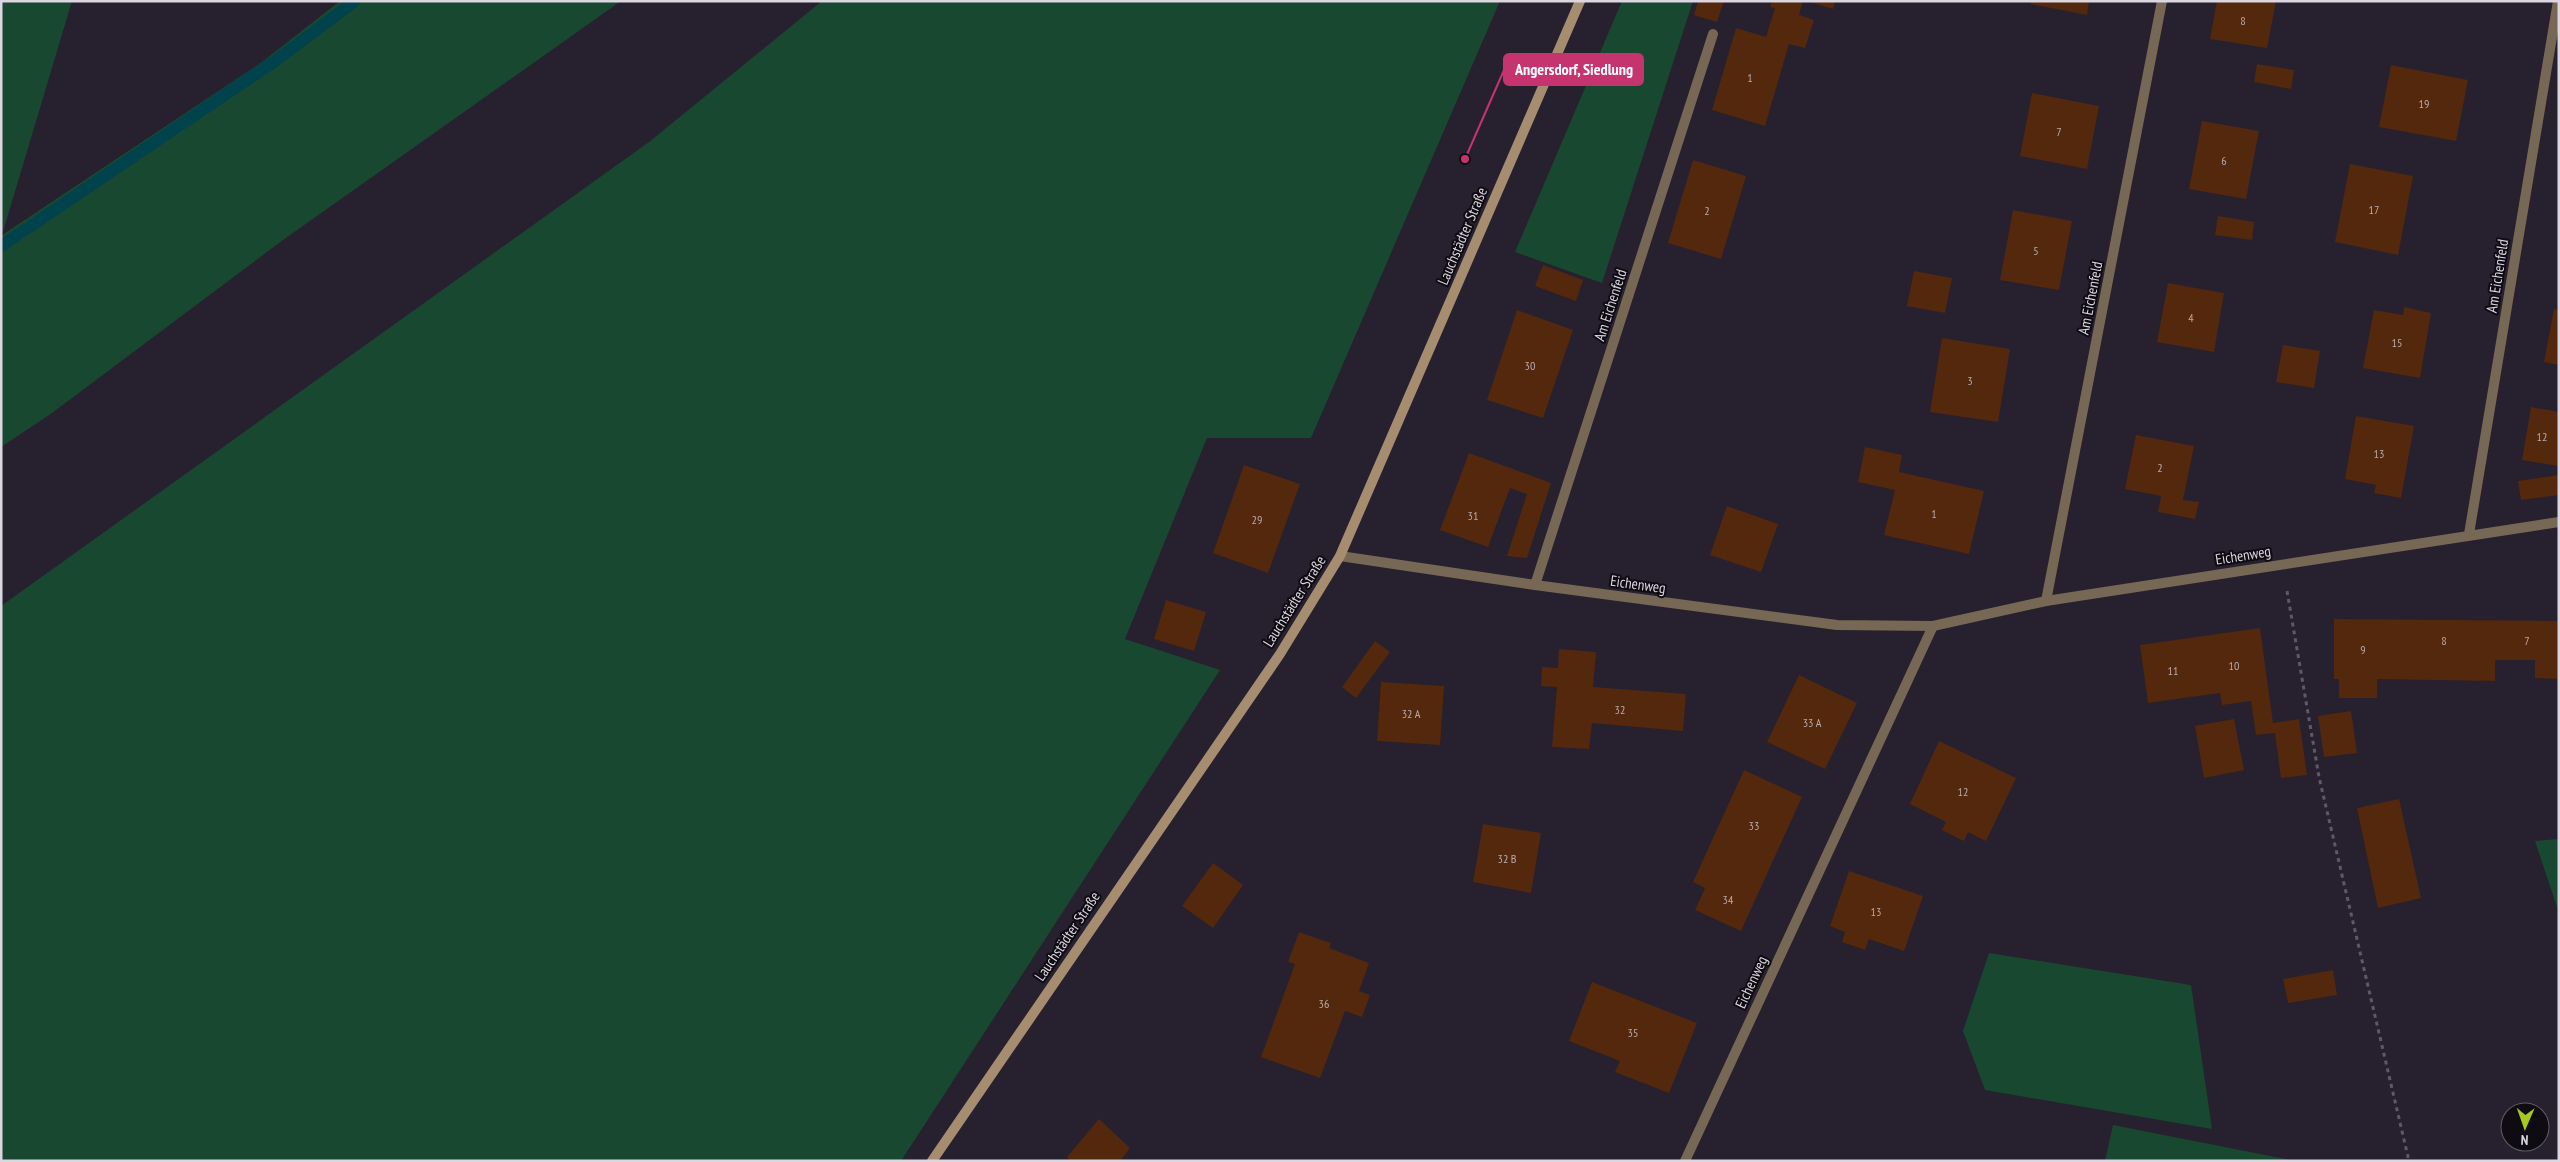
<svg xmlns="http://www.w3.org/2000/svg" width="2560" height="1162" viewBox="0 0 2560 1162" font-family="'PT Sans Narrow',sans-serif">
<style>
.green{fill:#194830}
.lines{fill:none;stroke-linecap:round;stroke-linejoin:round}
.stream{stroke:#01434c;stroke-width:12}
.building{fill:#53280d}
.path{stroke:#5f5966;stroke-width:3;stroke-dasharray:4 4;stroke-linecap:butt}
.service{stroke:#776755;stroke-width:10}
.minor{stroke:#776755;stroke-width:10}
.secondary{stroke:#a68d70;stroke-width:10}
.labels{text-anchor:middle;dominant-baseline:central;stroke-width:4;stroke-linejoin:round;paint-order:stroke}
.number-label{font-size:12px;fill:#b9aaab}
.street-label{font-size:15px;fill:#dbd6e0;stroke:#0e0b12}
.leader{fill:none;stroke:#c6346f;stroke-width:2}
.callout-dot{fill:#c6346f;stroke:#0e0b12;stroke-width:2}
.callout{fill:#c6346f;stroke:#c6346f;stroke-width:2}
.callout-label{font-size:16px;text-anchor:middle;font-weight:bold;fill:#fff}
</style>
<rect width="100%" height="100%" fill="#27202e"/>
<!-- green -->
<g class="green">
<polygon points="1,1 72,1 2,235 262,62 340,1 621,1 283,240 52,413 1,447"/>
<polygon points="822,1 1500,1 1311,438 1207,438 1125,639 1220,670 901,1161 1,1161 1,606 649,142"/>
<polygon points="1622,1 1693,1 1602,283 1515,252"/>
<polygon points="2559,839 2559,913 2535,841"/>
<polygon points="1989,953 2191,985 2212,1129 1985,1090 1963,1031"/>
<polygon points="2113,1125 2296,1161 2105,1161"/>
</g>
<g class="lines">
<!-- stream -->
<polyline class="stream" points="1,246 275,61 355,1"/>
</g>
<!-- building -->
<g class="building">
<polygon points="1698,1 1724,1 1717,22 1694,15"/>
<polygon points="1772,1 1803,1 1799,15 1814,20 1805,48 1789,44 1765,126 1712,110 1736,28 1766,37 1775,8 1770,7"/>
<polygon points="1807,1 1835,1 1833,9"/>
<polygon points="2031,1 2089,1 2087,15 2031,4"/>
<polygon points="2217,1 2276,1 2267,48 2210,39"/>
<polygon points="2257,64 2294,70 2291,89 2254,82"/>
<polygon points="2391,65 2468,80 2456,141 2379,127"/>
<polygon points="2032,93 2099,106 2087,169 2020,156"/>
<polygon points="2202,121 2259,131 2246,199 2189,189"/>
<polygon points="1693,160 1746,176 1721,259 1668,243"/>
<polygon points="2350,164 2413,176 2398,255 2335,242"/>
<polygon points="2013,210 2072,221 2059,290 2000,280"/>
<polygon points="2218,216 2254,222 2252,240 2215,235"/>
<polygon points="1543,265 1583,280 1576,301 1535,286"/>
<polygon points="1914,271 1952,278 1945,313 1907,306"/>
<polygon points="2168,283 2224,293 2214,352 2157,342"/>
<polygon points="2404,307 2431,313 2420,378 2363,368 2374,310 2403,315"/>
<polygon points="2554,309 2559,310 2559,365 2544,362"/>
<polygon points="1517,310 1573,330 1543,418 1487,400"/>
<polygon points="1942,338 2010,349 1998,422 1930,412"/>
<polygon points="2283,345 2320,351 2314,388 2276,382"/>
<polygon points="2531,407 2559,412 2559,466 2522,460"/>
<polygon points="2356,416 2414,426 2401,498 2374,493 2376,485 2345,479"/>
<polygon points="2136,435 2194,446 2183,500 2199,502 2195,519 2158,512 2161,496 2125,489"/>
<polygon points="1865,447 1902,455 1899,472 1984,491 1969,554 1884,535 1895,490 1858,482"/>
<polygon points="1469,453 1551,483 1527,558 1507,556 1527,494 1510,488 1488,547 1440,530"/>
<polygon points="1244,465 1300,484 1268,573 1213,553"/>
<polygon points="2559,475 2559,495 2521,500 2518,481"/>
<polygon points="1727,506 1778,524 1761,572 1710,555"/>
<polygon points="1166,600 1206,612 1194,651 1154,639"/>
<polygon points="2334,619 2559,621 2559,679 2535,678 2535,660 2495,660 2495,681 2377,679 2377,698 2339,698 2339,679 2334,679"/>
<polygon points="2260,628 2273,723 2299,719 2307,775 2281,778 2275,733 2256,735 2251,701 2222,705 2220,693 2148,703 2140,645"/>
<polygon points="1375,641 1390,652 1356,698 1342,687"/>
<polygon points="1559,649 1596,652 1593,687 1686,694 1683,731 1592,723 1589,749 1552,747 1557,687 1541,686 1542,667 1558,668"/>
<polygon points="1799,675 1857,703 1825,769 1767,742"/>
<polygon points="1381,682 1444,686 1440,745 1377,741"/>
<polygon points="2351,711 2357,753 2324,757 2318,716"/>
<polygon points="2234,719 2244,770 2204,778 2195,726"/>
<polygon points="1939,741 2016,778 1986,841 1968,832 1964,841 1942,830 1946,822 1910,804"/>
<polygon points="1744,770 1802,797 1741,931 1695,910 1705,888 1693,882"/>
<polygon points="2399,799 2421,898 2378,908 2357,808"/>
<polygon points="1483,824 1541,833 1531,893 1473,882"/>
<polygon points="1213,863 1243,885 1213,928 1182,906"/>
<polygon points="1849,871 1923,896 1904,951 1869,939 1865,950 1842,942 1845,932 1830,926"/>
<polygon points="1299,932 1331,943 1329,948 1369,963 1359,991 1370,995 1362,1017 1345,1011 1320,1078 1261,1057 1295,964 1288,962"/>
<polygon points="2333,970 2337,995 2288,1003 2283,979"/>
<polygon points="1592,982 1697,1023 1669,1093 1615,1072 1620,1061 1569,1041"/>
<polygon points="1099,1119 1130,1148 1120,1161 1071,1161 1067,1157"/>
</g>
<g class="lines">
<!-- path -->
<polyline class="path" points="2287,591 2319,777 2409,1161"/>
<!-- service -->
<g class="service">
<polyline points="1535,585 1713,34"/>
<polyline points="1685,1161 1933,626"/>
</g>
<!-- minor -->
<g class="minor">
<polyline points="2469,534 2558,1"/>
<polyline points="1340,556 1535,585 1837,625 1933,626 2046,601 2559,522"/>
<polyline points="2046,601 2162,1"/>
</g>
<!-- secondary -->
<polyline class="secondary" points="932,1161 1280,654 1340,556 1580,1"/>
</g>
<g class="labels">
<!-- number labels -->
<g class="number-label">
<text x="2243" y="20">8</text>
<text x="1750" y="77">1</text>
<text x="2424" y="103">19</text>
<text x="2059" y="131">7</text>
<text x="2224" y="160">6</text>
<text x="2374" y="209">17</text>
<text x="1707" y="210">2</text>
<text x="2036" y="250">5</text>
<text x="2191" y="317">4</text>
<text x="2397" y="342">15</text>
<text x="1530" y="365">30</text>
<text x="1970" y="380">3</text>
<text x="2542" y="436">12</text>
<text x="2379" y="453">13</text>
<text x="2160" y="467">2</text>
<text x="1934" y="513">1</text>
<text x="1473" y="515">31</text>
<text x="1257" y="519">29</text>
<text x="2444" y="640">8</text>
<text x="2527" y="640">7</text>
<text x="2363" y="649">9</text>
<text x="2234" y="665">10</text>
<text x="2173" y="670">11</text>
<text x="1620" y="709">32</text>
<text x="1411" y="713">32 A</text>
<text x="1812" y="722">33 A</text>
<text x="1963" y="791">12</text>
<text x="1754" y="825">33</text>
<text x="1507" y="858">32 B</text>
<text x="1728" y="899">34</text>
<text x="1876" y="911">13</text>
<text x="1324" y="1003">36</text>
<text x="1633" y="1032">35</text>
</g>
<!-- street labels -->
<g class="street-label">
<text transform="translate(1462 236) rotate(-67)">Lauchstädter Straße</text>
<text transform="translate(2497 276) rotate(-81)">Am Eichenfeld</text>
<text transform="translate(2090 298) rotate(-79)">Am Eichenfeld</text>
<text transform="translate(1610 305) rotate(-72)">Am Eichenfeld</text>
<text transform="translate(2243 555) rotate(-9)">Eichenweg</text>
<text transform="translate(1638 584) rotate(8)">Eichenweg</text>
<text transform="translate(1294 601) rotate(-58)">Lauchstädter Straße</text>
<text transform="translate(1067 936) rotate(-56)">Lauchstädter Straße</text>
<text transform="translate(1751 982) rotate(-65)">Eichenweg</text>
</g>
</g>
<!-- callouts -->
<path class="leader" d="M1465 159L1504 70"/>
<circle class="callout-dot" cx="1465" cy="159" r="5"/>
<rect class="callout" x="1504" y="54" width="139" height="31" rx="5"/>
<g class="callout-label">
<text x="1574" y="75">Angersdorf, Siedlung</text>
</g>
<!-- border -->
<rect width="2560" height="1162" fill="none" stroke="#dbd6e0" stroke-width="5"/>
<!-- north arrow -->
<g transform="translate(2525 1127) rotate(182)"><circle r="24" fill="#0e0b12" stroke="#605c64"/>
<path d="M0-4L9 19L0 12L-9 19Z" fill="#a6c820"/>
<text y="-8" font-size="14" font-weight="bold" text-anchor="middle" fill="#dbd6e0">N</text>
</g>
</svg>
